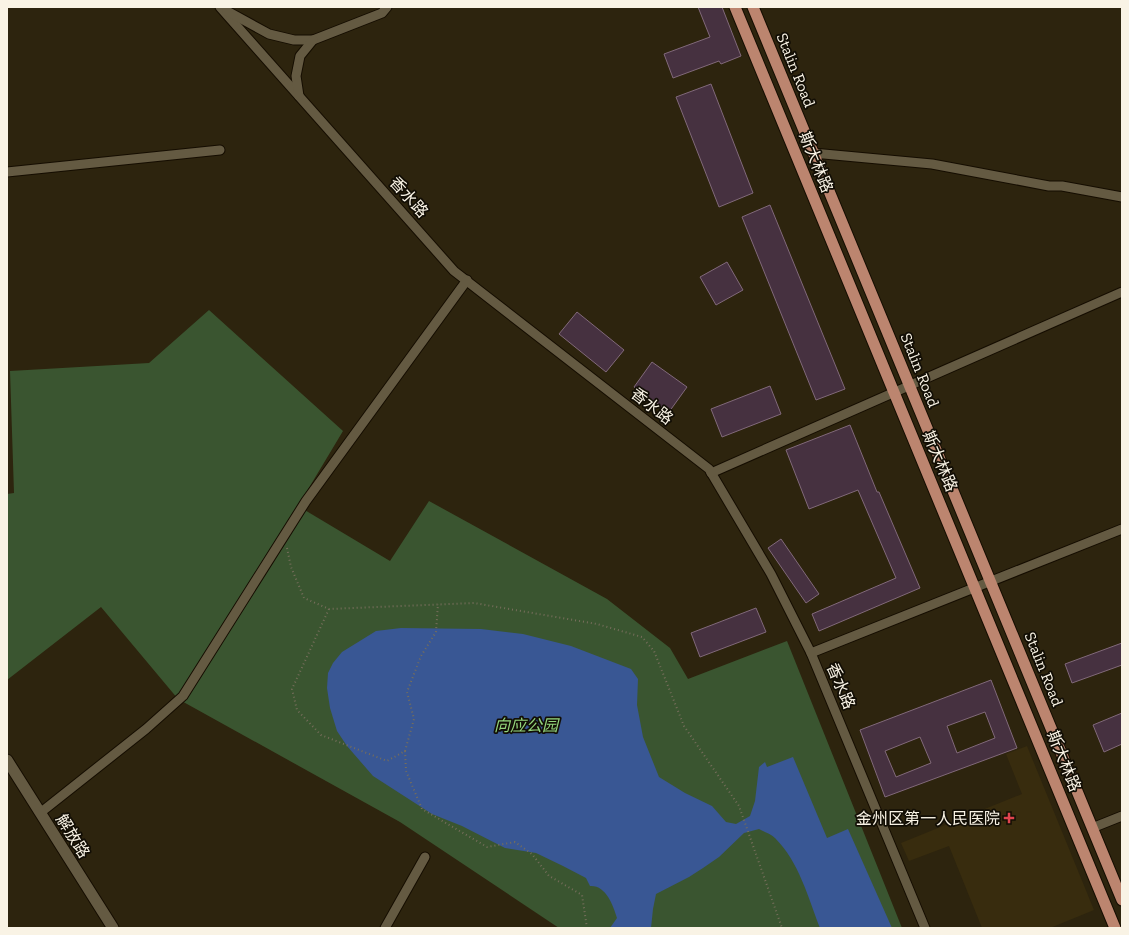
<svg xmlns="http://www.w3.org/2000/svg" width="1129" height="935" viewBox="0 0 1129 935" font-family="'Zilla Slab','Noto Sans SC',serif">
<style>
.built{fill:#382c0e}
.green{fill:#3a5530}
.water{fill:#395794}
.building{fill:#463140;stroke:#81697a;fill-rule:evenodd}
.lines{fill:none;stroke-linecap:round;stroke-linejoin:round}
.minor-casing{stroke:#150d00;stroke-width:11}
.tertiary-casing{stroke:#150d00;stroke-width:13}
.primary-casing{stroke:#150d00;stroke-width:13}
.path{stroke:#766e5b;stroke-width:2;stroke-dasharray:1 3;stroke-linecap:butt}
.minor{stroke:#645a42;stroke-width:9}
.tertiary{stroke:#645a42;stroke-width:11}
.primary{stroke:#bc856f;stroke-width:11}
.health-dot{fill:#e0444e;stroke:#120e05;stroke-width:1.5}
.labels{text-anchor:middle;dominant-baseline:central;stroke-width:3.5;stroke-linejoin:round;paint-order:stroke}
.street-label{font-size:16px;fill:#f9f3e5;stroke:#120e05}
.park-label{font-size:16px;font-style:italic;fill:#93d47c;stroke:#120e05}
.poi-label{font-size:16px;fill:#f9f3e5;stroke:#120e05;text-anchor:end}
</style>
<rect width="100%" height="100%" fill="#2d240e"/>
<!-- built -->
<polygon class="built" points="1027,746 1094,910 1050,928 982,928 949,846 909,861 901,843 1022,794 1006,754"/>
<!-- green -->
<polygon class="green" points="209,310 343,431 298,506 390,561 429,501 607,599 670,648 688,679 787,641 902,928 559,928 400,822 178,699 101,607 7,680 7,494 14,493 10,371 149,363"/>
<!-- water -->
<path class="water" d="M401,628L481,629L523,634L571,646L631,669L638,679L637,705L643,737L659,777L685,793L712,806L726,822L736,824L750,816L755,801L759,767L765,762L767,767L793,757L827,838L848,829L892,928H820C808,897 799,862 775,838C771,834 764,832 759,829L744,833L719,857L703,868L689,877L656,894L653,909L651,928H610L617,918C613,905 606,885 590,886L586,878L563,866L536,853L505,848L462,826L432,814L373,776L347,746L337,731L330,708L327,688L328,673L333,663L342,652L376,631Z"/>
<!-- building -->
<g class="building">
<polygon points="698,7 722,7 741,56 721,64 719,61 673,78 664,54 710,37"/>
<polygon points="711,84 753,193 719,207 676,97"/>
<polygon points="770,205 845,389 816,400 742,217"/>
<polygon points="727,262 743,290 716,305 700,277"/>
<polygon points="577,312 624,350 606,372 559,334"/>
<polygon points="652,362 687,387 669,412 634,387"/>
<polygon points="770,386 781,414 722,437 711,409"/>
<polygon points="850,425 877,492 879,492 920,588 819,631 812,614 896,578 858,490 809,509 786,450"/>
<polygon points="781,539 819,594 806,603 768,548"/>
<polygon points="756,608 766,632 700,657 691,633"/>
<polygon points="1122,643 1122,665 1072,683 1065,664"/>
<path d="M991,680L1017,748L885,797L860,730ZM985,712L995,738L957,753L947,726ZM920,737L931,763L896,777L885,751Z"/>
<polygon points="1122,713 1122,744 1104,752 1093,725"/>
</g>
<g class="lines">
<defs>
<g id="minor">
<polyline points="220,7 454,271 709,469 771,574 811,653 925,928"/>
<polyline points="227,11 269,34 294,40 313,40 382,13 387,7"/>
<polyline points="299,96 296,76 300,56 313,40"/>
<polyline points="813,153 932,164 1049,186 1062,186 1122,197"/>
<polyline points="7,172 220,150"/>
<polyline points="711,473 1122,292"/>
<polyline points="811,653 1122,529"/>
<polyline points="40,813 146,729 183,696 306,501 467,280"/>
<polyline points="1092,828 1122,816"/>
<polyline points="385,928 425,857"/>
</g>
<polyline id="tertiary" points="7,760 113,928"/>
<g id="primary">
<polyline points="735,7 1115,928"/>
<polyline points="753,7 1122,900"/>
</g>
</defs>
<!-- minor casing -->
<use href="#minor" class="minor-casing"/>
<!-- tertiary casing -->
<use href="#tertiary" class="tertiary-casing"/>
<!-- primary casing -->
<use href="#primary" class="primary-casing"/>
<!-- path -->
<g class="path">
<polyline points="287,548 291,567 304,598 329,609 474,603 597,624 642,637 654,651 684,726 739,806 782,928"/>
<polyline points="329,609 292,689 297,710 321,735 387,761 405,751 406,771 422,809 487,847 515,842 532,854 549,876 582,895 587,928"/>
<polyline points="405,751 414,719 407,692 421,656 436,632 438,604"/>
</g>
<!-- minor -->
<use href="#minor" class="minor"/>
<!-- tertiary -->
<use href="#tertiary" class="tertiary"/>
<!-- primary -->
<use href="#primary" class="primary"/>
</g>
<!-- markers -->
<path class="health-dot" d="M1007 812h4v4h4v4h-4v4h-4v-4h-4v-4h4z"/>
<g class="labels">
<!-- street labels -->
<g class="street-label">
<text transform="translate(796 70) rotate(68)">Stalin Road</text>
<text transform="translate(816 162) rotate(68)">斯大林路</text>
<text transform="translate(409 197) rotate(48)">香水路</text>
<text transform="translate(920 370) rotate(68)">Stalin Road</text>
<text transform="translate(652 406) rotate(38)">香水路</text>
<text transform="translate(940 461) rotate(67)">斯大林路</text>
<text transform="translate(1044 669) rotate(68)">Stalin Road</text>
<text transform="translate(841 686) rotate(67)">香水路</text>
<text transform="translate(1064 761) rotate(68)">斯大林路</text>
<text transform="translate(73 836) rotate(58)">解放路</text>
</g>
<!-- park labels -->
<g class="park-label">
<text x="526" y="725">向应公园</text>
</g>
<!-- poi labels -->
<g class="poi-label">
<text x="1000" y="818">金州区第一人民医院</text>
</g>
</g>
<!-- border -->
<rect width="1129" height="935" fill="none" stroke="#f9f3e5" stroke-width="16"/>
</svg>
